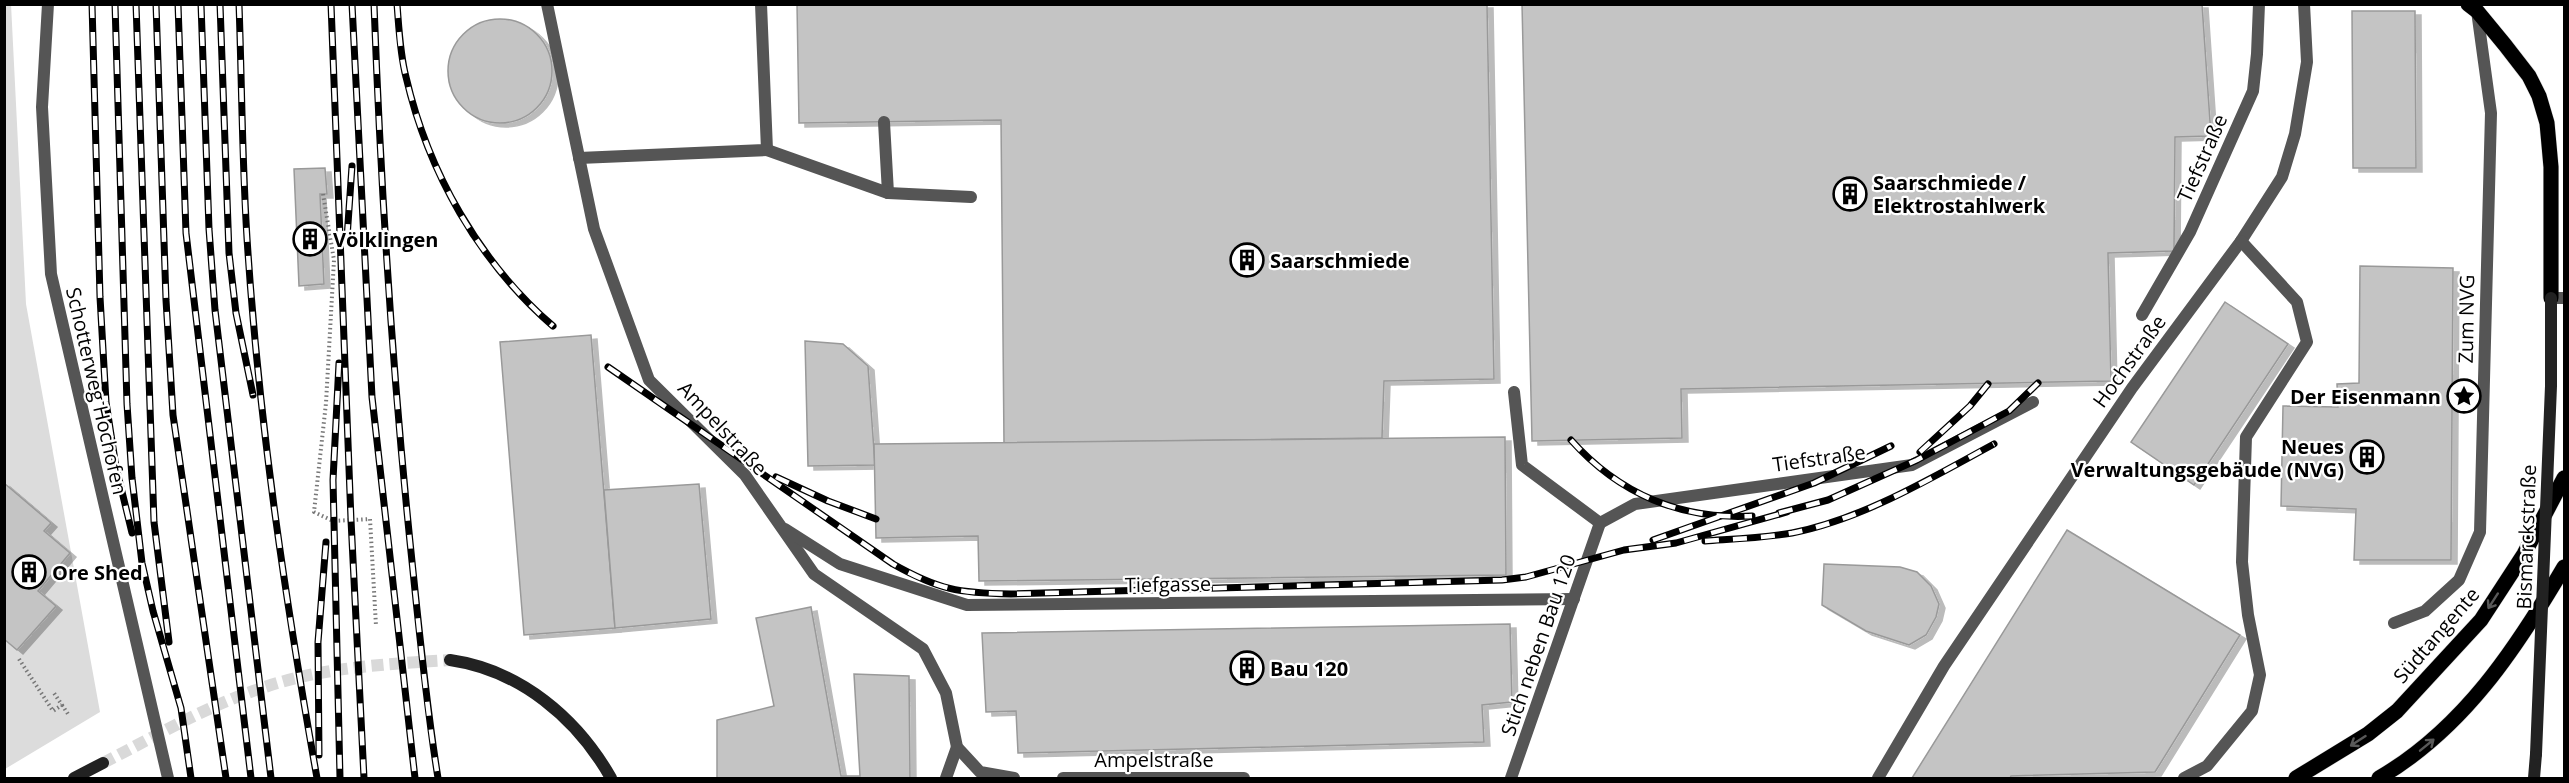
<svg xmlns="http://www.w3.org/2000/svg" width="2569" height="783" viewBox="0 0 2569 783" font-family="'Open Sans',sans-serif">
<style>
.green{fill:#dcdcdc}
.building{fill:#c4c4c4;stroke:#999;stroke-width:1.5;filter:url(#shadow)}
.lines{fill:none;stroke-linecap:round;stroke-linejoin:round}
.secondary-tunnel{stroke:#d9d9d9;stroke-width:12;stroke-dasharray:12 6;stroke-linecap:butt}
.primary-casing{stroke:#dbdbdb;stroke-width:16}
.path{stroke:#777;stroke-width:4;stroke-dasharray:1.5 3;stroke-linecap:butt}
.service{stroke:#555;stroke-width:12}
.minor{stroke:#555;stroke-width:12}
.secondary{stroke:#222;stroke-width:12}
.primary{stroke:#000;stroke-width:15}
.rail-casing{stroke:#000;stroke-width:7}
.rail{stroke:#fff;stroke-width:4.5;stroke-dasharray:14;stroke-linecap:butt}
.secondary-bridge{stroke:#222;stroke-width:12}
.oneway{stroke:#595959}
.labels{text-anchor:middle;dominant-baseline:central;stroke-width:4.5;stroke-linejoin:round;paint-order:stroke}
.street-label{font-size:20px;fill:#000;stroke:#fff}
.poi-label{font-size:20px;font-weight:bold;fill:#000;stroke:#fff;text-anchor:start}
</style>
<defs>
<filter id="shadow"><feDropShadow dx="6" dy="4" stdDeviation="0" flood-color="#0004"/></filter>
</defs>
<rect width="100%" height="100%" fill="#fff"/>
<!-- green -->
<polygon class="green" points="11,4 26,304 100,712 5,769 4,5"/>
<!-- building -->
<g class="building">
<polygon points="797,4 1487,4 1494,379 1384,381 1382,438 1004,443 1001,120 799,123"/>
<polygon points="1522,4 2202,4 2211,136 2175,137 2174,251 2108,253 2111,381 1681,389 1682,438 1532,441"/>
<polygon points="2352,11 2415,11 2416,168 2353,168"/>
<circle cx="500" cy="71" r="52"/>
<polygon points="325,168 327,194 320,194 324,284 299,286 294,169"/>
<polygon points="2360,266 2453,268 2451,560 2354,560 2356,509 2281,506 2283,406 2338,407 2337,384 2359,383"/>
<polygon points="2225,302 2288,344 2194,485 2131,442"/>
<polygon points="591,335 615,628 524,635 500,342"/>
<polygon points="805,341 843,344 868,366 875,465 808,466"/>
<polygon points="1505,437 1506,575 979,581 978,536 876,538 874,444"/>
<polygon points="4,483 51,523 44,531 70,553 38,591 56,606 17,650 4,639"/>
<polygon points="699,484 711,619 615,628 604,490"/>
<polygon points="2067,530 2240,635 2155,772 2011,776 2010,778 1912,778"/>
<polygon points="1824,564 1900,567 1917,572 1931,586 1939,604 1936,617 1926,635 1909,645 1866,631 1822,605"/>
<polygon points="811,607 841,776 860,776 854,674 909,676 910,778 717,778 717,720 774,706 756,618"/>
<polygon points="1510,624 1512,702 1482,705 1484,742 1018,753 1016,711 986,712 982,633"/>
</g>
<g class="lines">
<!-- secondary-tunnel -->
<path class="secondary-tunnel" d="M103,763C156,736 208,705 265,687C324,667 388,664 450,660"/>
<defs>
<g id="primary">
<polyline points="2468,4 2477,11 2505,45 2529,76 2539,96 2547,123 2551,167 2551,298"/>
<polyline points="2296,778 2368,734 2397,711 2481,620 2524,554 2564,478"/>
<path d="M2379,778C2463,729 2516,649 2564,567"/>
</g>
</defs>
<!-- primary casing -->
<use href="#primary" class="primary-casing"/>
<!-- path -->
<g class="path">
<polyline points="323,194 334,260 326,403 314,512 333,521 370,519 376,626"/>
<polyline points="19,659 53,711 62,705 54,693"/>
<polyline points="62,705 68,714"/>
</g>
<!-- service -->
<g class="service">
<polyline points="48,4 42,107 51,274 168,778"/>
<polyline points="547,4 594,229 649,380 745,475 814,574 923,649 946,693 957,747 980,772 1014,778"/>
<polyline points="884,122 888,193"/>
<polyline points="767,150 888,193 971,197"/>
<polyline points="579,158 767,150 761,4"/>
<polyline points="2142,315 2190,232 2253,91 2257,54 2259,4"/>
<polyline points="1514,392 1522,465 1600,523"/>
<polyline points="1600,523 1635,504 1912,465 2033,402"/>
<polyline points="785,529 840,564 967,605 1574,599"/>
<polyline points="2394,623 2425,611 2459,580 2480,532 2491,113 2477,11"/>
<polyline points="946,778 957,747"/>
<polyline points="1063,778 1244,778"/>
<polyline points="1511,778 1600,523"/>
<polyline points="1878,778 1944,666 2132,388 2241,241 2282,177 2295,134 2307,62 2304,4"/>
<polyline points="2184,778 2207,766 2252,711 2260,675 2248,615 2242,562 2246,437 2307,342 2297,302 2241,241"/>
</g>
<!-- minor -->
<polyline class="minor" points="2551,298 2564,298"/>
<!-- secondary -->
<g class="secondary">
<path d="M450,660C520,670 577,718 611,778"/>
<polyline points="74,778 103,763"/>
<polyline points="2534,778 2536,754"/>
</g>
<!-- primary -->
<use href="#primary" class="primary"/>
<defs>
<g id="rail">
<polyline points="92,4 100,297 106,402 116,467 132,533"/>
<polyline points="115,4 127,404 132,478 142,563 153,611 181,708 191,778"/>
<polyline points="136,4 154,522 169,642"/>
<polyline points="156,4 166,300 173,415 226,778"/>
<polyline points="178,4 186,233 251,778"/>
<polyline points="201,4 209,229 215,310 271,778"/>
<polyline points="220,4 229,253 236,313 253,395"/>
<path d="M239,4C242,87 242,171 248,253C260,430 286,604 317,778"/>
<polyline points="331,4 351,520 364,778"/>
<polyline points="352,4 372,397 415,778"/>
<path d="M374,4C381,194 393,382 413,571C420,640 427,710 438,778"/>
<path d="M397,4C399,29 400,54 406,77C428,172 479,262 553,326"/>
<polyline points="347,238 352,166"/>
<polyline points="339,363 333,480 340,778"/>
<path d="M608,367L893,564C939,590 959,593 1011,594L1502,580L1526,577L1624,550L1676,543L1787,512"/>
<path d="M1571,440C1619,494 1681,520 1752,516"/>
<polyline points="1920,452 1970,406 1988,384"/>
<polyline points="776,477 828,501 876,519"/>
<polyline points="1779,513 1828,500 1917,460 2009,411 2038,383"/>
<polyline points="1653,540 1814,483 1891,446"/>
<path d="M1705,541C1734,539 1764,538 1792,533C1863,519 1931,478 1994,444"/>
<polyline points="319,755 318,642 326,542"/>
</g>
</defs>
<!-- rail casing -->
<use href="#rail" class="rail-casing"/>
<!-- rail -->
<use href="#rail" class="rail"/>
<!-- secondary-bridge -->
<polyline class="secondary-bridge" points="2536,754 2551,386 2551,298"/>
</g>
<!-- one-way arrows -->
<defs><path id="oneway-shaft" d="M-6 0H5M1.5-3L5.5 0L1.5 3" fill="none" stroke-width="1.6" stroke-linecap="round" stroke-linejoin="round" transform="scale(1.5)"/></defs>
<g class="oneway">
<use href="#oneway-shaft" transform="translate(2493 601) rotate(123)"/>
<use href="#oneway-shaft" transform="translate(2358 741) rotate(147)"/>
<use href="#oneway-shaft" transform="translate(2427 745) rotate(-39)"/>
</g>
<!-- icons -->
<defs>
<symbol id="building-ring" viewBox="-11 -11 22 22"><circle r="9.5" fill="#fff" stroke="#000" stroke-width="1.5"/><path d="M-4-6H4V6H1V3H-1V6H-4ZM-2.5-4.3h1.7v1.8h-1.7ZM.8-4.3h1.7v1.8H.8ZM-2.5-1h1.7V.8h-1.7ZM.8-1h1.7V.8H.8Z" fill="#000"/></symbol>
<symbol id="sight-ring" viewBox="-11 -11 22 22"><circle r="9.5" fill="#fff" stroke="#000" stroke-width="1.5"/><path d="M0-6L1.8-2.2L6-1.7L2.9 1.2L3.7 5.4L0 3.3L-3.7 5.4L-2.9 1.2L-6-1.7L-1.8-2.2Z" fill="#000"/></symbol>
</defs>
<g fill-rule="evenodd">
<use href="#building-ring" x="1831" y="175" width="38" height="38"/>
<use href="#building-ring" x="291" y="220" width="38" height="38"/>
<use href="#building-ring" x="1228" y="241" width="38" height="38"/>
<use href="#sight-ring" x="2445" y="377" width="38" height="38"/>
<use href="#building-ring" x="2348" y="438" width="38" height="38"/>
<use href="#building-ring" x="10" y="553" width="38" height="38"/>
<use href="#building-ring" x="1228" y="649" width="38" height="38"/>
</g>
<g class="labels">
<!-- street labels -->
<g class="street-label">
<text transform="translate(2202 158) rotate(-66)">Tiefstraße</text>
<text transform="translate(2466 319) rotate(-89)">Zum NVG</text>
<text transform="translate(2129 361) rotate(-54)">Hochstraße</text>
<text transform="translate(97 391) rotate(77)">Schotterweg Hochofen</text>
<text transform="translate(723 428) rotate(47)">Ampelstraße</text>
<text transform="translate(1819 458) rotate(-8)">Tiefstraße</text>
<text transform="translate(2526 537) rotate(-88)">Bismarckstraße</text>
<text transform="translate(1168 584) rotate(-1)">Tiefgasse</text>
<text transform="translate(2436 635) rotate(-49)">Südtangente</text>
<text transform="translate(1538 645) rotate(-71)">Stich neben Bau 120</text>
<text x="1154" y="759">Ampelstraße</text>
</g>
<!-- poi labels -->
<g class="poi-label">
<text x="1873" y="182">Saarschmiede /<tspan x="1873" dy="23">Elektrostahlwerk</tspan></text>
<text x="333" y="239">Völklingen</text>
<text x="1270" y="260">Saarschmiede</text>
<text x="2441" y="396" text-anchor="end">Der Eisenmann</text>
<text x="2344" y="446" text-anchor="end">Neues<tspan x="2344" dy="23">Verwaltungsgebäude (NVG)</tspan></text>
<text x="52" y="572">Ore Shed</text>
<text x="1270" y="668">Bau 120</text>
</g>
</g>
<!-- border -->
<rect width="2569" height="783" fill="none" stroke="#000000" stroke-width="12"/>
</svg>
